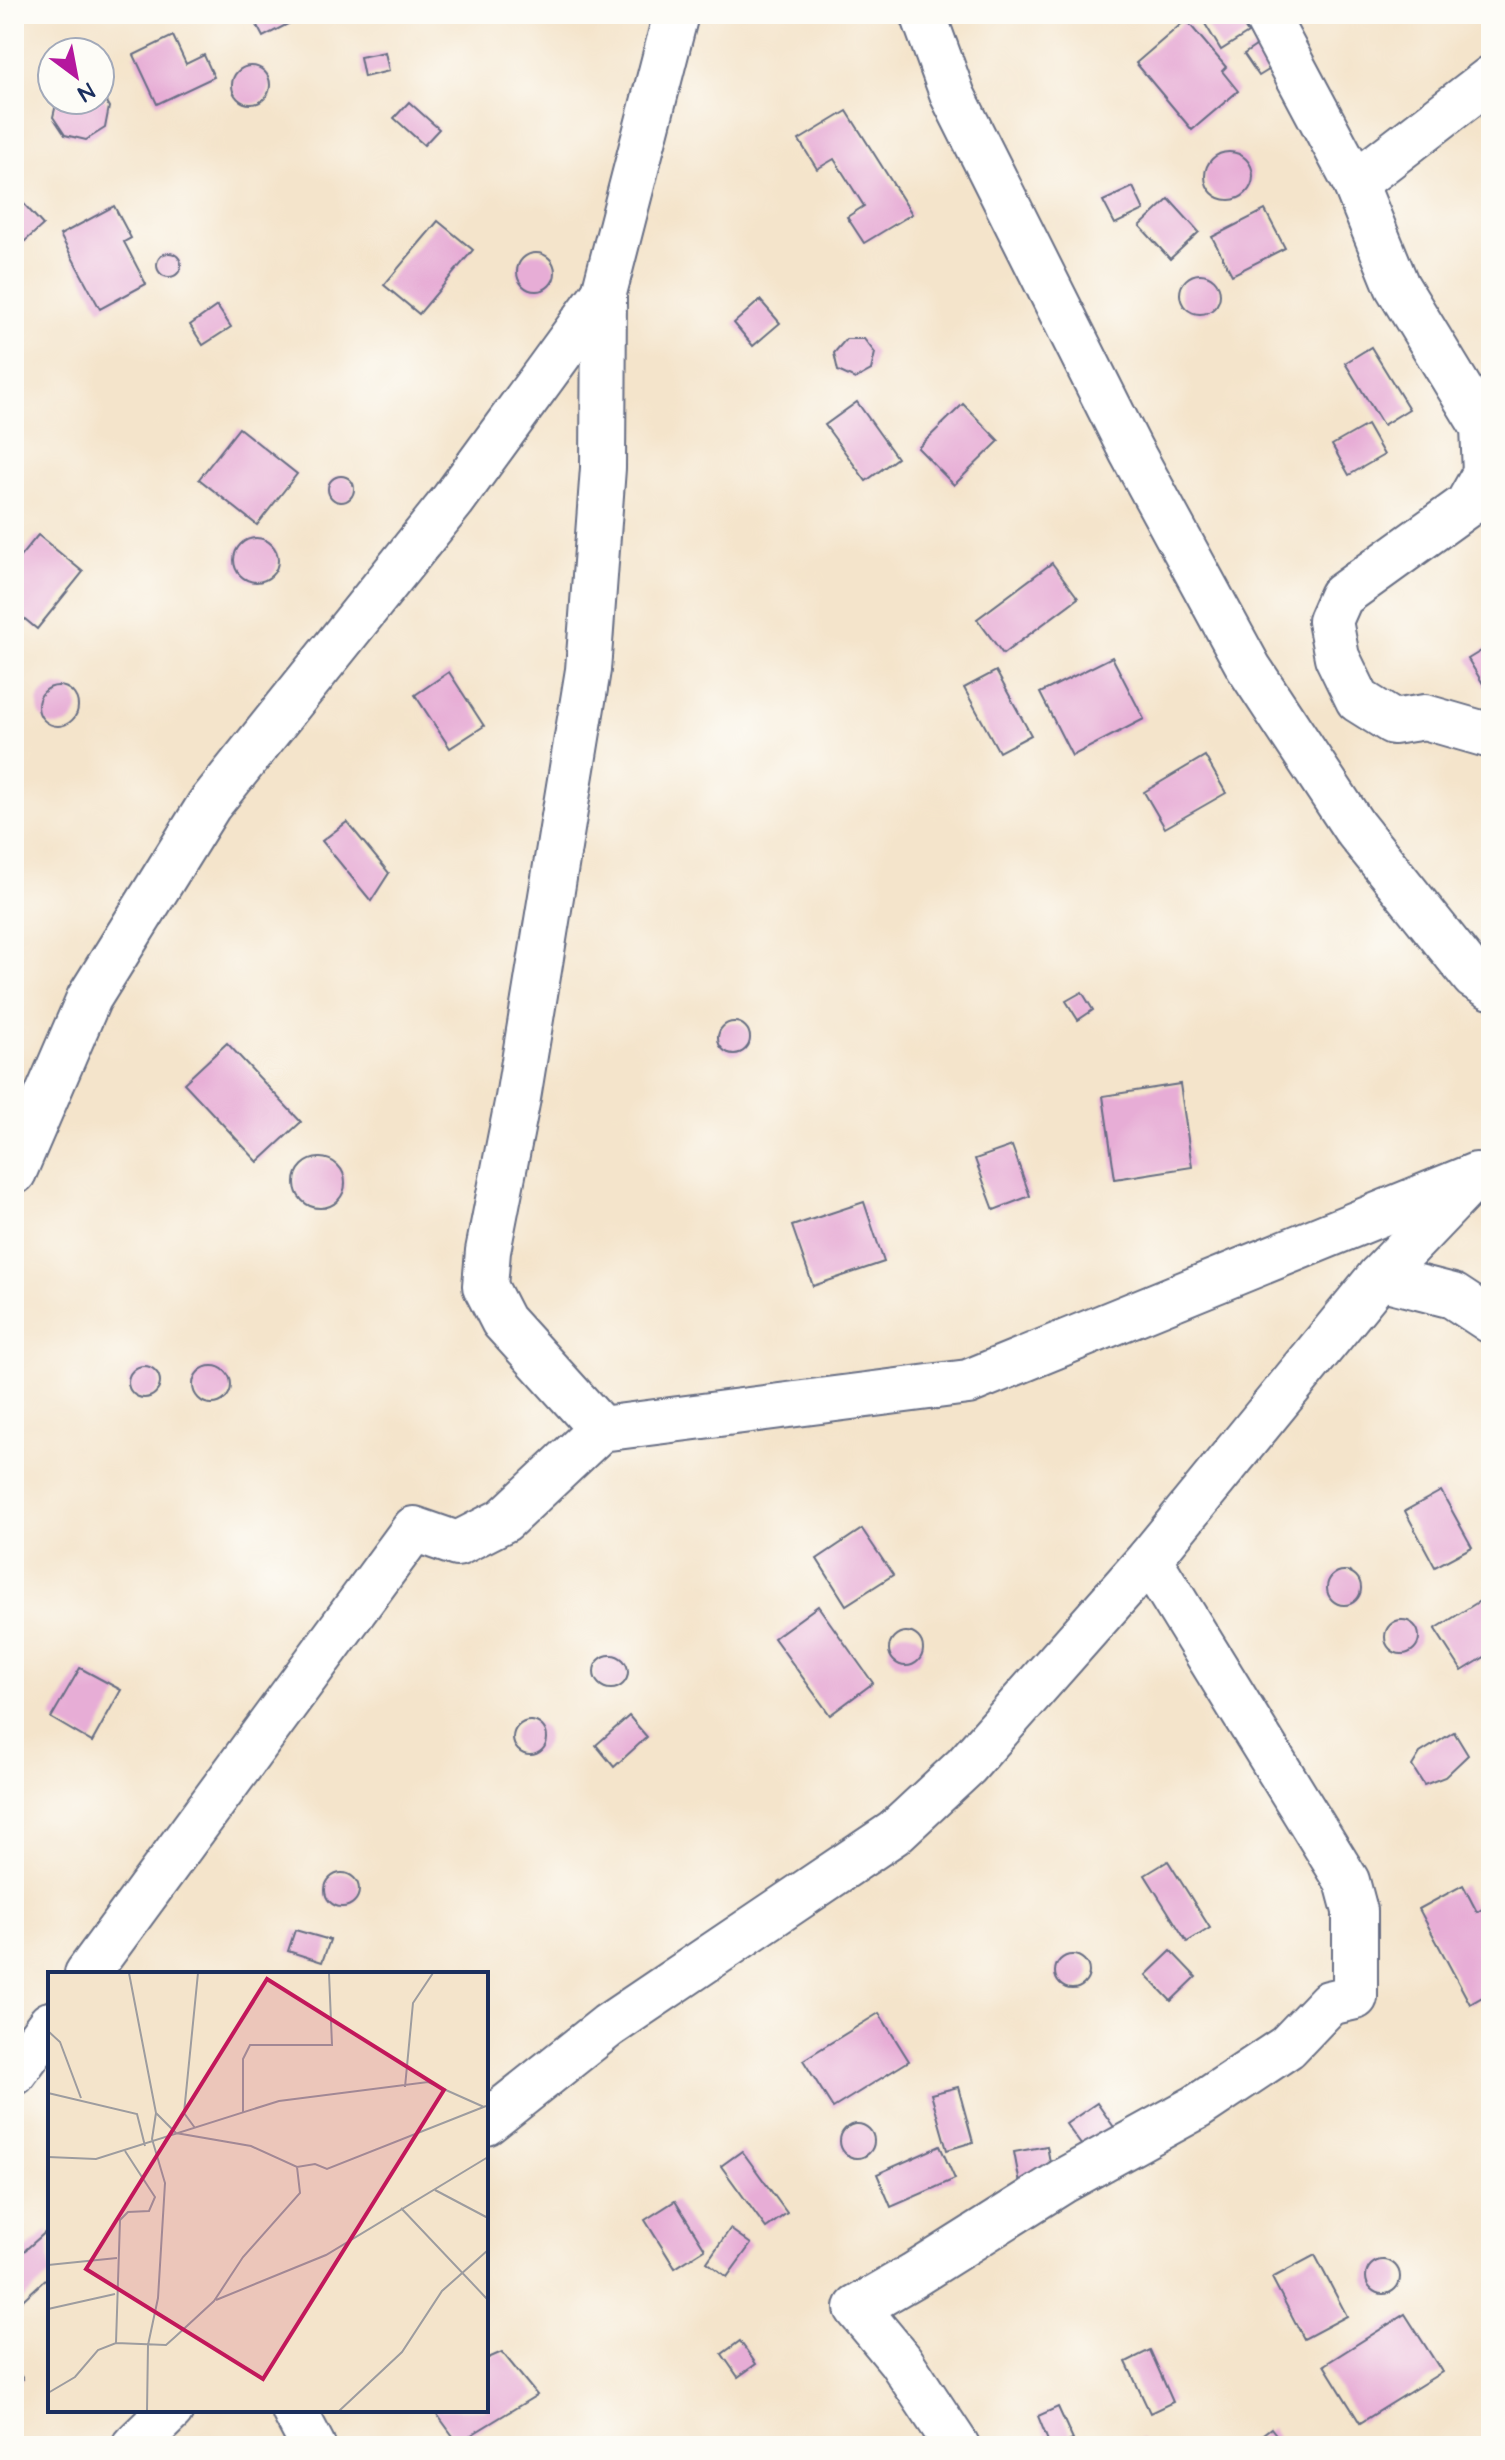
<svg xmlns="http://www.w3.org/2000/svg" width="1505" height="2460" viewBox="0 0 1505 2460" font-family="'Architects Daughter',sans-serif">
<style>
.building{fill:#e7add6}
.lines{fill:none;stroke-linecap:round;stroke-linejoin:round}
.minor-casing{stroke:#676e84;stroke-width:48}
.minor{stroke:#fff;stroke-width:44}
.inset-road{fill:none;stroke:#9d9c9f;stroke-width:2}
.view{fill:#c2185b;fill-opacity:0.15;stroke:#c2185b;stroke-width:4}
.inset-edge{fill:none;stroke:#1b2f5e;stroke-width:4}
</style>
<rect width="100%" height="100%" fill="#fdfcf7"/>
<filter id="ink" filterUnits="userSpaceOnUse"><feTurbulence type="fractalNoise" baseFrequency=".0125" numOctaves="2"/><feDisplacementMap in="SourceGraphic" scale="16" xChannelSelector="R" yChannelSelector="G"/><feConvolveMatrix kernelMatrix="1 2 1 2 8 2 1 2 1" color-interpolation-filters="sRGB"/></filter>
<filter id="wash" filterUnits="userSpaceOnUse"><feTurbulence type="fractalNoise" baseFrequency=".006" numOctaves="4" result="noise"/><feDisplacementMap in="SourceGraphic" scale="32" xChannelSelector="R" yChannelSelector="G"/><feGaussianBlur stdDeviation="1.8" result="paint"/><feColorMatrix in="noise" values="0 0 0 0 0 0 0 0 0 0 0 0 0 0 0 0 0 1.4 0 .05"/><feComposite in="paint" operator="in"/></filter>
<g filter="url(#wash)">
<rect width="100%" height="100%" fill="#f4e4cb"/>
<g id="blocks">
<!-- building -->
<g class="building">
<polygon points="251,14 307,14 263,37"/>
<polygon points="1199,14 1236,14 1248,33 1221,50"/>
<polygon points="1186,20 1226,67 1222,71 1238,91 1192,130 1136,63"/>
<polygon points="173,36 186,64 204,55 214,77 157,104 134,55"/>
<polygon points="1265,40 1280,63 1259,76 1244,54"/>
<polygon points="385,52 389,71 364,77 360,57"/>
<circle cx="251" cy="85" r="19"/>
<polygon points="100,92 109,107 105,128 86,140 65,135 53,117 57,100 100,100"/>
<polygon points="409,102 439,129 424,145 394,118"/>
<polygon points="847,111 912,214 864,243 847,217 864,206 834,159 817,169 799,140"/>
<circle cx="1229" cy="176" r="24"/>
<polygon points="1133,187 1144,210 1115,224 1103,201"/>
<polygon points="14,193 43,225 14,251"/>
<polygon points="1169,199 1199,232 1170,259 1140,226"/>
<polygon points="114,206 131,238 124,242 146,284 100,309 60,235"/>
<polygon points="1265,210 1285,248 1232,275 1212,237"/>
<polygon points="438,221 473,250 419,314 384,285"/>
<circle cx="536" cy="272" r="19"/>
<circle cx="169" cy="265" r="12"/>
<circle cx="1200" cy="294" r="20"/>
<polygon points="760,300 780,323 753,346 734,323"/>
<polygon points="217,306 231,327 203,345 190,325"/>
<polygon points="846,339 864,339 875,353 871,370 855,379 838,371 834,353"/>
<polygon points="1371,347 1409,409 1383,425 1345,363"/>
<polygon points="857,402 897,458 866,481 825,425"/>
<polygon points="963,404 999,441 954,485 918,448"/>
<polygon points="1367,425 1384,455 1349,475 1332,445"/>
<polygon points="239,428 297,474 257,525 199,479"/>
<circle cx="341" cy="489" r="13"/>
<polygon points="38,535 83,572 37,629 14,610 14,564"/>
<circle cx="256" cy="560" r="22"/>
<polygon points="1052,563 1078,598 1003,654 977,619"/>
<polygon points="1491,645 1491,697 1468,659"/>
<polygon points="1112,657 1144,719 1072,756 1040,693"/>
<polygon points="996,671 1031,735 999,752 964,688"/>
<polygon points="449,672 484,726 450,748 415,695"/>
<circle cx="58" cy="706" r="20"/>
<polygon points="1205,756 1226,793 1165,828 1144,792"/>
<polygon points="347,822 389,873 371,901 322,841"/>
<polygon points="1082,992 1093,1010 1078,1020 1066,1001"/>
<circle cx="734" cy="1038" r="16"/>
<polygon points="227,1043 301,1122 258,1162 184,1083"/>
<polygon points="1180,1084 1192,1167 1115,1179 1103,1096"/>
<polygon points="1012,1146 1030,1196 994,1210 975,1159"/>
<circle cx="320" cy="1183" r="25"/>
<polygon points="864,1202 884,1262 813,1286 792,1226"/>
<circle cx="212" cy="1385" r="19"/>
<circle cx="144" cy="1382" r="16"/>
<polygon points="1441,1491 1472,1547 1435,1567 1405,1511"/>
<polygon points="862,1529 893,1575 846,1605 817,1559"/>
<circle cx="1344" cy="1588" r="17"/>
<polygon points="1486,1597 1491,1604 1491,1653 1462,1671 1435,1629"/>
<polygon points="818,1606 873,1683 830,1715 774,1638"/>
<circle cx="1402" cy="1637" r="17"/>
<circle cx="906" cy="1649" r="17"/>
<circle cx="611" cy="1672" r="17"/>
<polygon points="80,1668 121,1690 92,1742 51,1718"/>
<polygon points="629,1716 647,1737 614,1767 596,1745"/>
<circle cx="530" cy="1738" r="17"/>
<polygon points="1454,1732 1468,1755 1445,1777 1424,1785 1412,1766 1420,1753"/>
<polygon points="1168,1861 1210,1928 1187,1942 1145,1875"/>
<circle cx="342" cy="1890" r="17"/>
<polygon points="1463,1885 1477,1912 1491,1904 1491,1992 1470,2004 1419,1909"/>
<polygon points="295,1930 330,1940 322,1962 288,1951"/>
<polygon points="1171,1951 1196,1977 1171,2001 1146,1975"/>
<circle cx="1072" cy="1972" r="17"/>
<polygon points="879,2013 909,2061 833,2108 803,2060"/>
<polygon points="958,2087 973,2142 947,2150 931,2094"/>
<polygon points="1097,2103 1118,2133 1087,2153 1066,2124"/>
<circle cx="857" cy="2141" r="17"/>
<polygon points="940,2146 955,2179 891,2207 877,2174"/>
<polygon points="1047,2146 1053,2178 1020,2184 1014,2152"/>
<polygon points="742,2151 787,2213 766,2228 721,2166"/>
<polygon points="675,2201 705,2249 675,2268 645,2220"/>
<polygon points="730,2229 751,2244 727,2277 707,2262"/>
<polygon points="48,2230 50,2275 14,2308 14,2260"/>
<polygon points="1315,2255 1347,2316 1304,2339 1272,2278"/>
<circle cx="1383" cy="2277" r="17"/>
<polygon points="1405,2314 1442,2372 1360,2423 1324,2365"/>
<polygon points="740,2341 756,2364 738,2377 722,2354"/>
<polygon points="1150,2350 1173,2402 1150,2413 1126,2362"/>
<polygon points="502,2352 537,2395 458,2443 434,2410 486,2410 486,2359"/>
<polygon points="14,2366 23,2379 14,2385"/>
<polygon points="1058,2407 1073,2440 1058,2446 1050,2446 1038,2416"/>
<polygon points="1271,2428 1285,2446 1247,2446"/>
<polygon points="1142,2438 1145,2446 1121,2446"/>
</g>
</g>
</g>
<g filter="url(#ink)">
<use href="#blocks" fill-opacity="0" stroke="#676e84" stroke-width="2"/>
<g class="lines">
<defs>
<g id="minor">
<polyline points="923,14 953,96 1131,451 1249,668 1354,827 1474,977 1491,987"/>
<polyline points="1265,14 1355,183 1397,286 1483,427 1485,473 1467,505 1341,596 1330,621 1337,657 1358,700 1393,722 1425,717 1491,736"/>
<polyline points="1355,183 1491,78"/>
<polyline points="14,1172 89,998 209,805 453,500 604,293"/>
<polyline points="1379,1277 1453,1296 1491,1321"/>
<polyline points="601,1429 503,1321 485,1286 488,1251 518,1098 588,670 603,468 604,293 676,14"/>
<polyline points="87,1974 414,1529 457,1544 504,1520 601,1429 968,1382 1476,1175 1491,1179"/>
<polyline points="14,2073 50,2024"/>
<polyline points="486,2123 608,2026 894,1833 966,1766 1149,1559 1379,1277 1466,1186"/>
<polyline points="294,2410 313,2446"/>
<polyline points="134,2446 171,2410"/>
<polyline points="957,2446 900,2360 857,2308 914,2275 1063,2181 1197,2107 1287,2047 1329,2003 1355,1997 1355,1911 1347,1881 1149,1559"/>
</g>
</defs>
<!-- minor casing -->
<use href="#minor" class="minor-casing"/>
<!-- minor -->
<use href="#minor" class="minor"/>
</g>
</g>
<!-- overview -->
<g transform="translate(48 1972)">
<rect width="440" height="440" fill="#f4e4cb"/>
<path class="inset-road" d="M81,1L108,141L104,167L117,211L110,326L100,373L99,439M0,59L12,70L33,126M357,115L365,31L385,1M0,121L89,142L97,174M195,140V87L202,73H284L281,1M108,141L128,161L203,174L249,195L267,192L279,197L438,134M147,156L136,141L150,1M0,185L48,187L231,129L380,110L436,135M387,218L440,246M353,236L440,328M0,293L69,286M168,328L278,283L440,185M0,337L67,322M68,371L72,248L80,240L101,239L107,225L77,179M0,421L27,405L50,378L68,371L118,373L127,365L166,329L195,285L252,221L249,195M291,439L354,380L394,319L440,278"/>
<path class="view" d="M219,7L396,118L215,407L38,297Z"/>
<rect width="440" height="440" class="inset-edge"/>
</g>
<!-- margin -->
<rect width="1505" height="2460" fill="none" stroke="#fdfcf7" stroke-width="48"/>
<!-- north arrow -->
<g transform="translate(76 76) rotate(148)"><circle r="38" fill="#fdfcf7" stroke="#a3aaba" stroke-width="2"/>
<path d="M0-6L14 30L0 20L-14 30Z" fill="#b5179e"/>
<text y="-12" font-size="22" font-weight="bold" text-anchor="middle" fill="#1b2f5e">N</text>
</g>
</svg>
